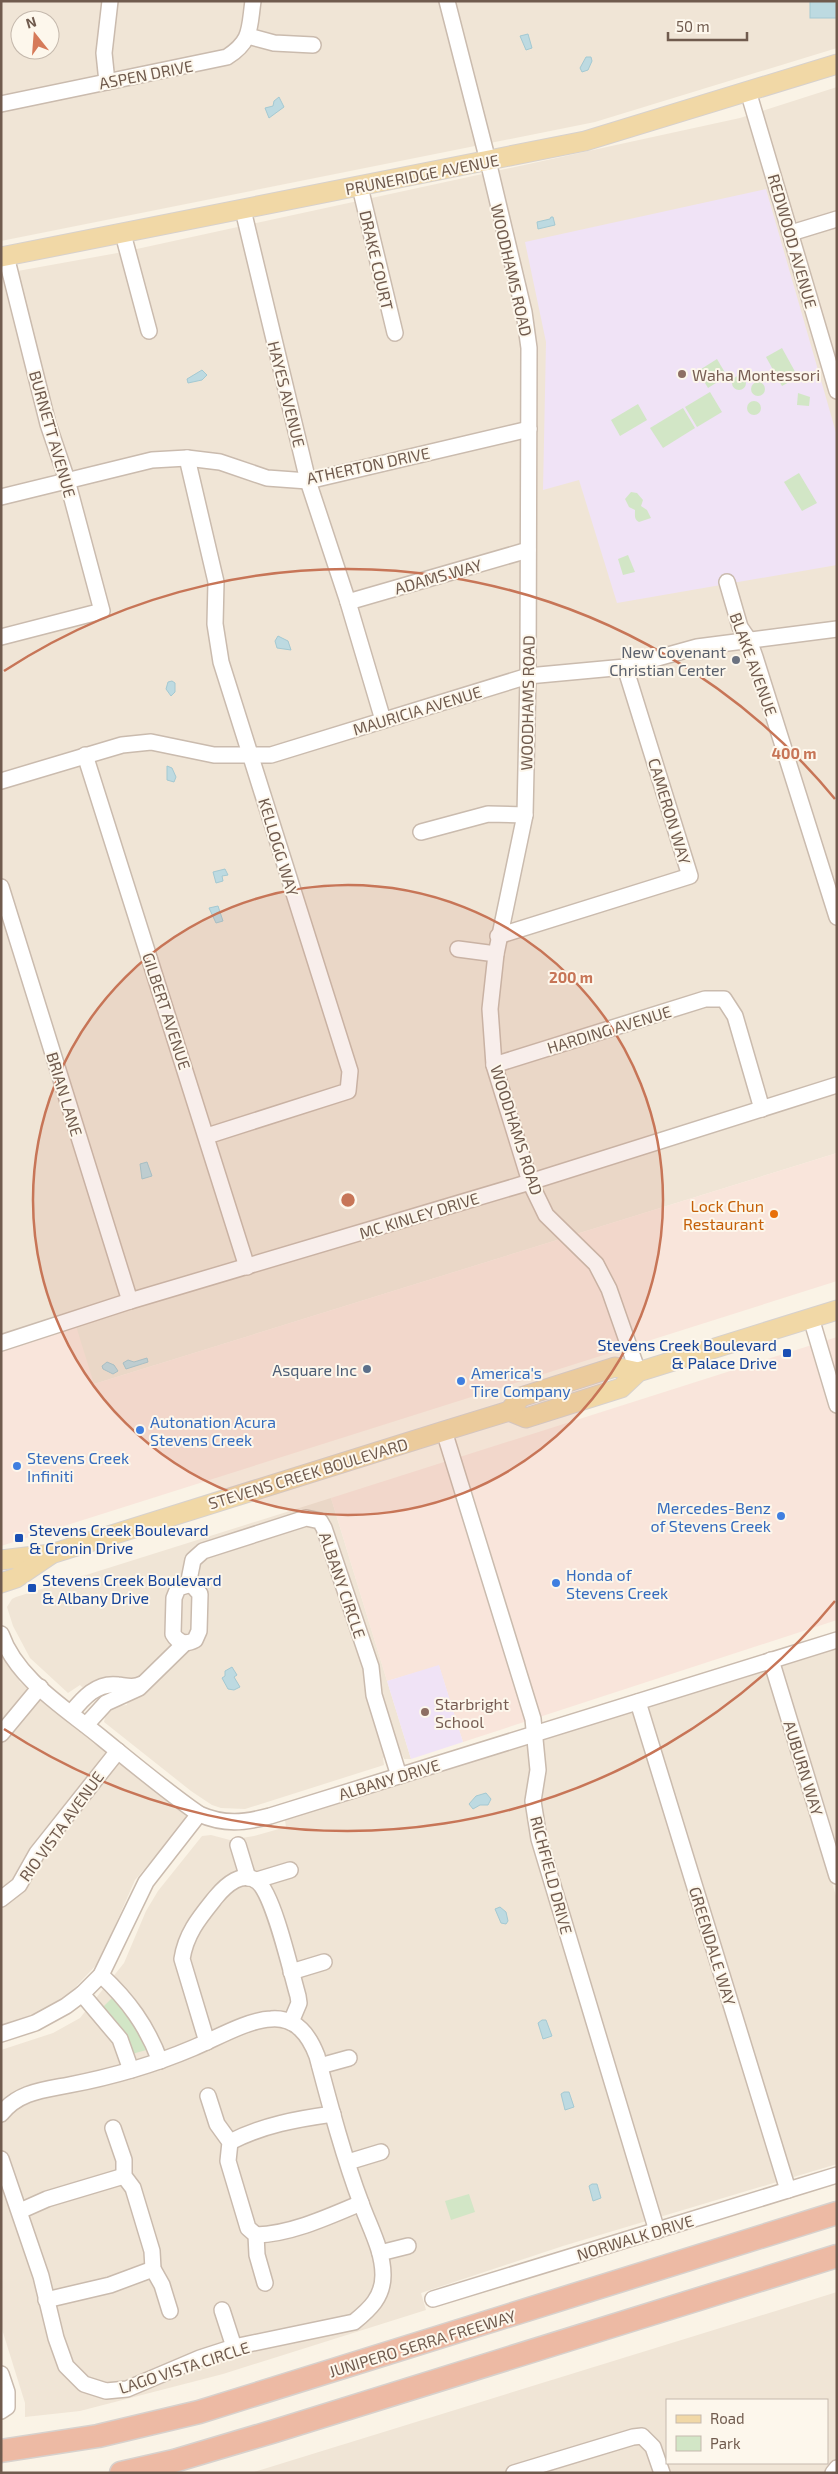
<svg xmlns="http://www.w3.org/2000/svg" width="838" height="2474" viewBox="0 0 838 2474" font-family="'Exo 2',sans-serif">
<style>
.residential{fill:#f0e5d6;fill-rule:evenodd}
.commercial{fill:#f9e5db}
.education{fill:#f0e3f6}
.green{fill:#d2e6c6}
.water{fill:#bddae1;stroke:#a4c9d2}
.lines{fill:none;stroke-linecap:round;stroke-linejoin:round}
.minor-casing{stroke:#cabbae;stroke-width:18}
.major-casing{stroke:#d7d1cd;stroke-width:21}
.highway-casing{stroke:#d7d1cd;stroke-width:25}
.minor{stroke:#fff;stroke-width:15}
.major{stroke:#f1d8a6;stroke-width:19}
.highway{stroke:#edbaa4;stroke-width:22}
.ring{fill:none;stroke:#c77557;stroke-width:2.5}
.education-dot{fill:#8d6e63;stroke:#fdf7ec;stroke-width:2}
.worship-dot{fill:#6b7280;stroke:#fdf7ec;stroke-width:2}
.food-dot{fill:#e8710a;stroke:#fdf7ec;stroke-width:2}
.transit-dot{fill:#1a4fb4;stroke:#fdf7ec;stroke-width:2}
.service-dot{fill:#5c6f8a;stroke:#fdf7ec;stroke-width:2}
.shop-dot{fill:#3f7fe0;stroke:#fdf7ec;stroke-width:2}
.labels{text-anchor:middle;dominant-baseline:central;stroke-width:4;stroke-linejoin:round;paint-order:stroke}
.street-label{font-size:16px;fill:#705b4e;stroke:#fdf7ec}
.education-label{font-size:16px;fill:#785e54;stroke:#fdf7ec;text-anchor:start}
.worship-label{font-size:16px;fill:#5b616d;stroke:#fdf7ec;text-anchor:end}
.food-label{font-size:16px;fill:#c56008;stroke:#fdf7ec;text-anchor:end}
.transit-label{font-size:16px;fill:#164399;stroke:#fdf7ec;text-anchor:start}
.service-label{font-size:16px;fill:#4e5e75;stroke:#fdf7ec;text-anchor:end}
.shop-label{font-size:16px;fill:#366cbe;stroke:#fdf7ec;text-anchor:start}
.centre{fill:#c77557;stroke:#fdf7ec;stroke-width:2.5}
.ring-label{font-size:15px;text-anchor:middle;font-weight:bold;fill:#c77557;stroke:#fdf7ec;stroke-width:4;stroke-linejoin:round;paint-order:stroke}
</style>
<rect width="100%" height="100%" fill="#faf3e6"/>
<!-- residential -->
<g class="residential">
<path d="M1,1H837V48L595,122L1,241ZM20,20H50V50H20Z"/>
<polygon points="837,87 837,1153 94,1384 1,1349 1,274 123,252 740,118"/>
<polygon points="331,1498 411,1759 404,1759 401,1752 383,1758 384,1765 245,1809 221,1808 212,1805 191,1791 104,1722 106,1712 116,1706 127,1705 128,1680 113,1677 85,1690 80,1685 68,1693 30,1658 13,1626 7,1607 12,1599 16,1597"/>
<polygon points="837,1648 837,1845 781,1665"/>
<polygon points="1,1653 20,1682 189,1817 135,1880 99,1962 65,1998 26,2018 1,2026"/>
<polygon points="767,1670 837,1899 837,2164 563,2246 421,2293 426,2310 223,2374 80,2411 25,2417 25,2403 1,2326 1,2050 53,2033 80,2018 124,1963 146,1911 158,1891 202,1836 211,1835 230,1840 254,1836 286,1827 285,1820"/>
<path d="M837,2292V2473H251ZM667,2400H827V2463H667Z"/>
</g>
<!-- commercial -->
<g class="commercial">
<polygon points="837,1153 837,1281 1,1546 1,1349 76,1326 94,1384"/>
<polygon points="837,1337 837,1620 463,1742 439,1666 387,1681 331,1498"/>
</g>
<!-- education -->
<g class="education">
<polygon points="766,189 837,436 837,565 617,603 579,480 543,490 546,342 525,242"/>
<polygon points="439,1665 463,1742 411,1759 387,1681"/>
</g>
<!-- green -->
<g class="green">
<polygon points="782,348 798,377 782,386 766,357"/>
<polygon points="717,359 727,376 708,388 698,371"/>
<circle cx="739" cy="383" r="7"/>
<circle cx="758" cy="389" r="7"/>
<polygon points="710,392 722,412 697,427 685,407"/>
<polygon points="798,393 810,397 809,406 797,405"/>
<circle cx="754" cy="408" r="7"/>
<polygon points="638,404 647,420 620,436 611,420"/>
<polygon points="683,408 695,428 663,448 650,428"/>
<polygon points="799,473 817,503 802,511 784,482"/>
<path d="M631,492L637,493L643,500L641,506L647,510L651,518L639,522C634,519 635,516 635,510L629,507L625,499Z"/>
<polygon points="628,555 635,572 623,575 618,559"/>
<polygon points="115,1995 150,2049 132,2054 102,2008"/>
<polygon points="469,2194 475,2212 451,2220 445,2201"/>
</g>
<!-- water -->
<g class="water">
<rect x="810" y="1" width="27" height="17"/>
<polygon points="528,34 532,48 526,50 520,36"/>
<polygon points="586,57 591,57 592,61 588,70 582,72 580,68"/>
<polygon points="279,97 284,107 269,118 265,108 273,106 274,101"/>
<polygon points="551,217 553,217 555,225 538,229 537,222 550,219"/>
<polygon points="202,370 207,375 202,380 188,383 187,379"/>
<polygon points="278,636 288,641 291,650 277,648 275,641"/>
<polygon points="172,681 175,683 175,692 171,696 166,689 168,682"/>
<polygon points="167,766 172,768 176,777 174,782 167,780"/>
<polygon points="225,869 228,875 222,876 223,881 216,883 213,872"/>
<polygon points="218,906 223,921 216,923 209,908"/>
<polygon points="147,1162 152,1176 142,1179 140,1164"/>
<polygon points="147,1358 148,1362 126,1369 123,1363 128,1360 134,1362"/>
<polygon points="107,1362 114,1365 118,1371 113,1374 103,1369 102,1366"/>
<polygon points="232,1667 237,1675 234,1677 240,1687 234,1690 228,1689 222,1678 225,1676 225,1671"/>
<polygon points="486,1793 491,1799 488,1805 480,1805 473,1809 469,1804 476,1796"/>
<polygon points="500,1907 506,1912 508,1921 506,1924 501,1923 495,1909"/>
<polygon points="542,2020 546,2020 552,2036 543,2039 538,2023"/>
<polygon points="564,2092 569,2092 574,2107 565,2110 561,2094"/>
<polygon points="592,2184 597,2184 601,2198 593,2201 589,2186"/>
</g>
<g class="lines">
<defs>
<g id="minor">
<polyline points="447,1 488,161 524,312 529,348 528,676 525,815 496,954 490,1009 494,1065 530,1182 546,1215 596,1264 609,1289 638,1372"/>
<polyline points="248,36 274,43 313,45"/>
<polyline points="107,82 104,53 110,1"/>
<polyline points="748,91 837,391"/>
<path d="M1,104L227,57C252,41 249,29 253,1"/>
<polyline points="360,187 395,333"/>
<polyline points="243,210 308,481 348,602 383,720"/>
<polyline points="791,233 837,219"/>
<polyline points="123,234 149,331"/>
<polyline points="187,458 216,582 215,624 221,662 350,1071 348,1091 207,1136"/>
<polyline points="1,497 152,460 187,458 220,462 267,478 308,481 529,429"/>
<polyline points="727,582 740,627 749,640 755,657 837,917"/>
<polyline points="348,602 528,550"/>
<polyline points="1,637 102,611 67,480 48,424 6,256"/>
<polyline points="85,755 247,1267"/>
<polyline points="1,781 122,745 151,742 214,755 271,755 528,676 625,667 697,647 837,629"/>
<polyline points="421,832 488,814 525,815"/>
<polyline points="1,887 130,1301"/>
<polyline points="498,936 690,876 625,667"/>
<polyline points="458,949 496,954"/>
<polyline points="494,1065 705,999 724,999 735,1016 762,1109"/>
<polyline points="811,1318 837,1405"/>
<polyline points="1,1343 130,1301 530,1182 837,1085"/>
<polyline points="444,1431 533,1719 538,1770 533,1801 539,1839 657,2231"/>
<polyline points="188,1585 193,1560 203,1551 306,1518 320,1521 324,1528 371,1667 374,1695 399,1776"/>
<path d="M188,1585L193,1586L200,1594L199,1631L195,1640C186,1645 178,1643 173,1634L174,1598L178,1588Z"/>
<path d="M1,1634C17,1680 67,1709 103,1739C135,1765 166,1791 199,1814C224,1825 244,1823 270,1816L837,1640"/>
<polyline points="771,1660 837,1876"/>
<polyline points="638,1702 788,2190"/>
<path d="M71,1713C83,1698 97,1682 118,1685C127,1686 133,1688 142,1684"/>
<polyline points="86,1725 106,1703 139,1688 185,1643"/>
<polyline points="1,1734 40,1687"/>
<polyline points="238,1845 248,1878"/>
<polyline points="257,1880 290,1870"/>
<polyline points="1,1899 19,1885 37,1853 118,1751"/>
<polyline points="291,1972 324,1962"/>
<path d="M101,1975C128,2000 147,2026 160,2061"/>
<polyline points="82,1994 120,2039 131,2070"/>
<polyline points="1,2034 35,2023 66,2006 82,1994 101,1975 146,1882 199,1814"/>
<path d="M207,2042L182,1959C186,1933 200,1917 216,1897C225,1886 243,1869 258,1882C274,1896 291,1972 298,1996L299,2003L291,2022"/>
<polyline points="320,2066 349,2058"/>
<polyline points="208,2096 217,2124 230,2142 228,2161 248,2228 256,2235 257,2255 265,2283"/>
<path d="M1,2114C18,2092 43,2090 69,2085C111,2077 153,2065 193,2048C215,2039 247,2020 271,2019C296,2017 309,2035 317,2056C330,2105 343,2155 361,2203C369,2226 383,2250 383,2275C383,2297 370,2309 354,2322L234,2347L200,2358L127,2389L106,2391L84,2384L66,2366L56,2338L41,2276L1,2159"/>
<polyline points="113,2128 124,2160 124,2176 133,2188 152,2251 153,2269 162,2285 170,2311"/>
<path d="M230,2142C263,2125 297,2119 333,2114"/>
<polyline points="348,2162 381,2152"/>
<polyline points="20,2211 47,2199 124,2176"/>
<path d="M256,2235C291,2234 328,2217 361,2203"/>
<polyline points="380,2253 408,2246"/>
<polyline points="433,2299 837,2175"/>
<polyline points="46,2300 110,2285 153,2269"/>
<polyline points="222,2310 234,2347"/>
<polyline points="1,2374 7,2392 7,2407 1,2411"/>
<polyline points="514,2473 633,2437 642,2436 653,2447 662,2473"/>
<polyline points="833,2473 837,2468"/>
</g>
<g id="major">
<polyline points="1,257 585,141 837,64"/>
<polyline points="509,1411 526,1418 621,1388 638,1372 837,1310"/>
<polyline points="1,1560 51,1554 444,1431 509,1411 521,1397 615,1367 638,1372"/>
<polyline points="1,1583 16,1578 50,1555"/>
</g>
<g id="highway">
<polyline points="1,2451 98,2436 199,2412 837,2213"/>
<polyline points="121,2473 174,2461 275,2431 837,2256"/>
</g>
</defs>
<!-- minor casing -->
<use href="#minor" class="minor-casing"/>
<!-- major casing -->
<use href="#major" class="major-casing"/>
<!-- highway casing -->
<use href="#highway" class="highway-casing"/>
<!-- minor -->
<use href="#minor" class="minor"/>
<!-- major -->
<use href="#major" class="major"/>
<!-- highway -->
<use href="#highway" class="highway"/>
</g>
<!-- distance rings -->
<circle cx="348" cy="1200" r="315" fill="#c77557" fill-opacity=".12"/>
<g class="ring">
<circle cx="348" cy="1200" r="315"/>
<path d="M835 1601A631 631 0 0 1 4 1729M4 671A631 631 0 0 1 835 799"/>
</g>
<!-- markers -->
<g class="education-dot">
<circle cx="682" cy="374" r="5"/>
<circle cx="425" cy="1712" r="5"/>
</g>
<circle class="worship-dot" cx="736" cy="660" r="5"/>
<circle class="food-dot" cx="774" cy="1214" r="5"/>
<g class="transit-dot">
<rect x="782" y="1348" width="10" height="10" rx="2.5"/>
<rect x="14" y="1533" width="10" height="10" rx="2.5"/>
<rect x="27" y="1583" width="10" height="10" rx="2.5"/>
</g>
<circle class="service-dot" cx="367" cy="1369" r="5"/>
<g class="shop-dot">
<circle cx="461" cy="1381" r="5"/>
<circle cx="140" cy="1430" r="5"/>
<circle cx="17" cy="1466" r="5"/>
<circle cx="781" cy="1516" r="5"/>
<circle cx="556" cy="1583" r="5"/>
</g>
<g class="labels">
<!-- street labels -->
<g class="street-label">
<text transform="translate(146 74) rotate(-11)">ASPEN DRIVE</text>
<text transform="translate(422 174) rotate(-11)">PRUNERIDGE AVENUE</text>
<text transform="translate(793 241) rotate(74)">REDWOOD AVENUE</text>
<text transform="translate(377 260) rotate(77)">DRAKE COURT</text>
<text transform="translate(512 270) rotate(77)">WOODHAMS ROAD</text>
<text transform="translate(287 394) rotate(76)">HAYES AVENUE</text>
<text transform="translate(53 434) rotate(74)">BURNETT AVENUE</text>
<text transform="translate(368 465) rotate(-12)">ATHERTON DRIVE</text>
<text transform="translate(438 576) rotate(-16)">ADAMS WAY</text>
<text transform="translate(754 664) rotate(70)">BLAKE AVENUE</text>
<text transform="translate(527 703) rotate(-89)">WOODHAMS ROAD</text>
<text transform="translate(417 710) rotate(-17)">MAURICIA AVENUE</text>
<text transform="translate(670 811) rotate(73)">CAMERON WAY</text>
<text transform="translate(279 847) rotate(73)">KELLOGG WAY</text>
<text transform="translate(167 1011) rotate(72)">GILBERT AVENUE</text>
<text transform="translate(609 1029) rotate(-17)">HARDING AVENUE</text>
<text transform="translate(65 1094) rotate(73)">BRIAN LANE</text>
<text transform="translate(517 1130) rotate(72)">WOODHAMS ROAD</text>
<text transform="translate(419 1215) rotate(-17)">MC KINLEY DRIVE</text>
<text transform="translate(308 1473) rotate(-17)">STEVENS CREEK BOULEVARD</text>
<text transform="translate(343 1585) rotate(71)">ALBANY CIRCLE</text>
<text transform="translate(804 1768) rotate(73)">AUBURN WAY</text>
<text transform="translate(389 1779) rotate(-17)">ALBANY DRIVE</text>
<text transform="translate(61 1826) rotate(-54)">RIO VISTA AVENUE</text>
<text transform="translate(552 1875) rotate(75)">RICHFIELD DRIVE</text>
<text transform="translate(713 1946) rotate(73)">GREENDALE WAY</text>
<text transform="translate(635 2237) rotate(-17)">NORWALK DRIVE</text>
<text transform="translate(422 2343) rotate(-17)">JUNIPERO SERRA FREEWAY</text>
<text transform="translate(184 2367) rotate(-18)">LAGO VISTA CIRCLE</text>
</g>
<!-- education labels -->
<g class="education-label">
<text x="692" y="374">Waha Montessori</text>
<text x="435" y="1703">Starbright<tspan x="435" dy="18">School</tspan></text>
</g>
<!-- worship labels -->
<g class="worship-label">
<text x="726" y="651">New Covenant<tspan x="726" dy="18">Christian Center</tspan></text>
</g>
<!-- food labels -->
<g class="food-label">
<text x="764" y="1205">Lock Chun<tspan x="764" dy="18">Restaurant</tspan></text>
</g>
<!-- transit labels -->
<g class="transit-label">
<text x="777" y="1344" text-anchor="end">Stevens Creek Boulevard<tspan x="777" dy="18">&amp; Palace Drive</tspan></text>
<text x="29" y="1529">Stevens Creek Boulevard<tspan x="29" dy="18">&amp; Cronin Drive</tspan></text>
<text x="42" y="1579">Stevens Creek Boulevard<tspan x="42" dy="18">&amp; Albany Drive</tspan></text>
</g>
<!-- service labels -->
<g class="service-label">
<text x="357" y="1369">Asquare Inc</text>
</g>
<!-- shop labels -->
<g class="shop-label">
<text x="471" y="1372">America's<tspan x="471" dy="18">Tire Company</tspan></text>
<text x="150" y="1421">Autonation Acura<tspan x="150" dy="18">Stevens Creek</tspan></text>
<text x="27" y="1457">Stevens Creek<tspan x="27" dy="18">Infiniti</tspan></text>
<text x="771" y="1507" text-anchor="end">Mercedes-Benz<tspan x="771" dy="18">of Stevens Creek</tspan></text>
<text x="566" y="1574">Honda of<tspan x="566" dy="18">Stevens Creek</tspan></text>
</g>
</g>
<circle cx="348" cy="1200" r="8" class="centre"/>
<g class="ring-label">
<text x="794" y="759">400 m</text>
<text x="571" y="983">200 m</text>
</g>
<!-- border -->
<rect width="838" height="2474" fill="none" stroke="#705b4e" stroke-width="5"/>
<!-- legend -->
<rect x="666" y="2399" width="162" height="65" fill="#fdf7ec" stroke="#c5b9ad"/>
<rect x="676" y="2415" width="25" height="8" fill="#f1d8a6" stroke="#c5b9ad"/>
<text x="710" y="2424" font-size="15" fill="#705b4e">Road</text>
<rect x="676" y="2436" width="25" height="15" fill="#d2e6c6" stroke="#c5b9ad"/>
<text x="710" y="2449" font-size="15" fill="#705b4e">Park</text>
<!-- north arrow -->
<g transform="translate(35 35) rotate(343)"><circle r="24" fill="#fdf7ec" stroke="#c5b9ad"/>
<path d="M0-4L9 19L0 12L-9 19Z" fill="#d67a59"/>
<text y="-8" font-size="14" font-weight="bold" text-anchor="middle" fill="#705b4e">N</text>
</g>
<!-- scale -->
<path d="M668 32v8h79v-8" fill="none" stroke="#705b4e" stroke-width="2.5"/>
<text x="676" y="32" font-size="15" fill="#705b4e" stroke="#fdf7ec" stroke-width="4" paint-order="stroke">50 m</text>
</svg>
